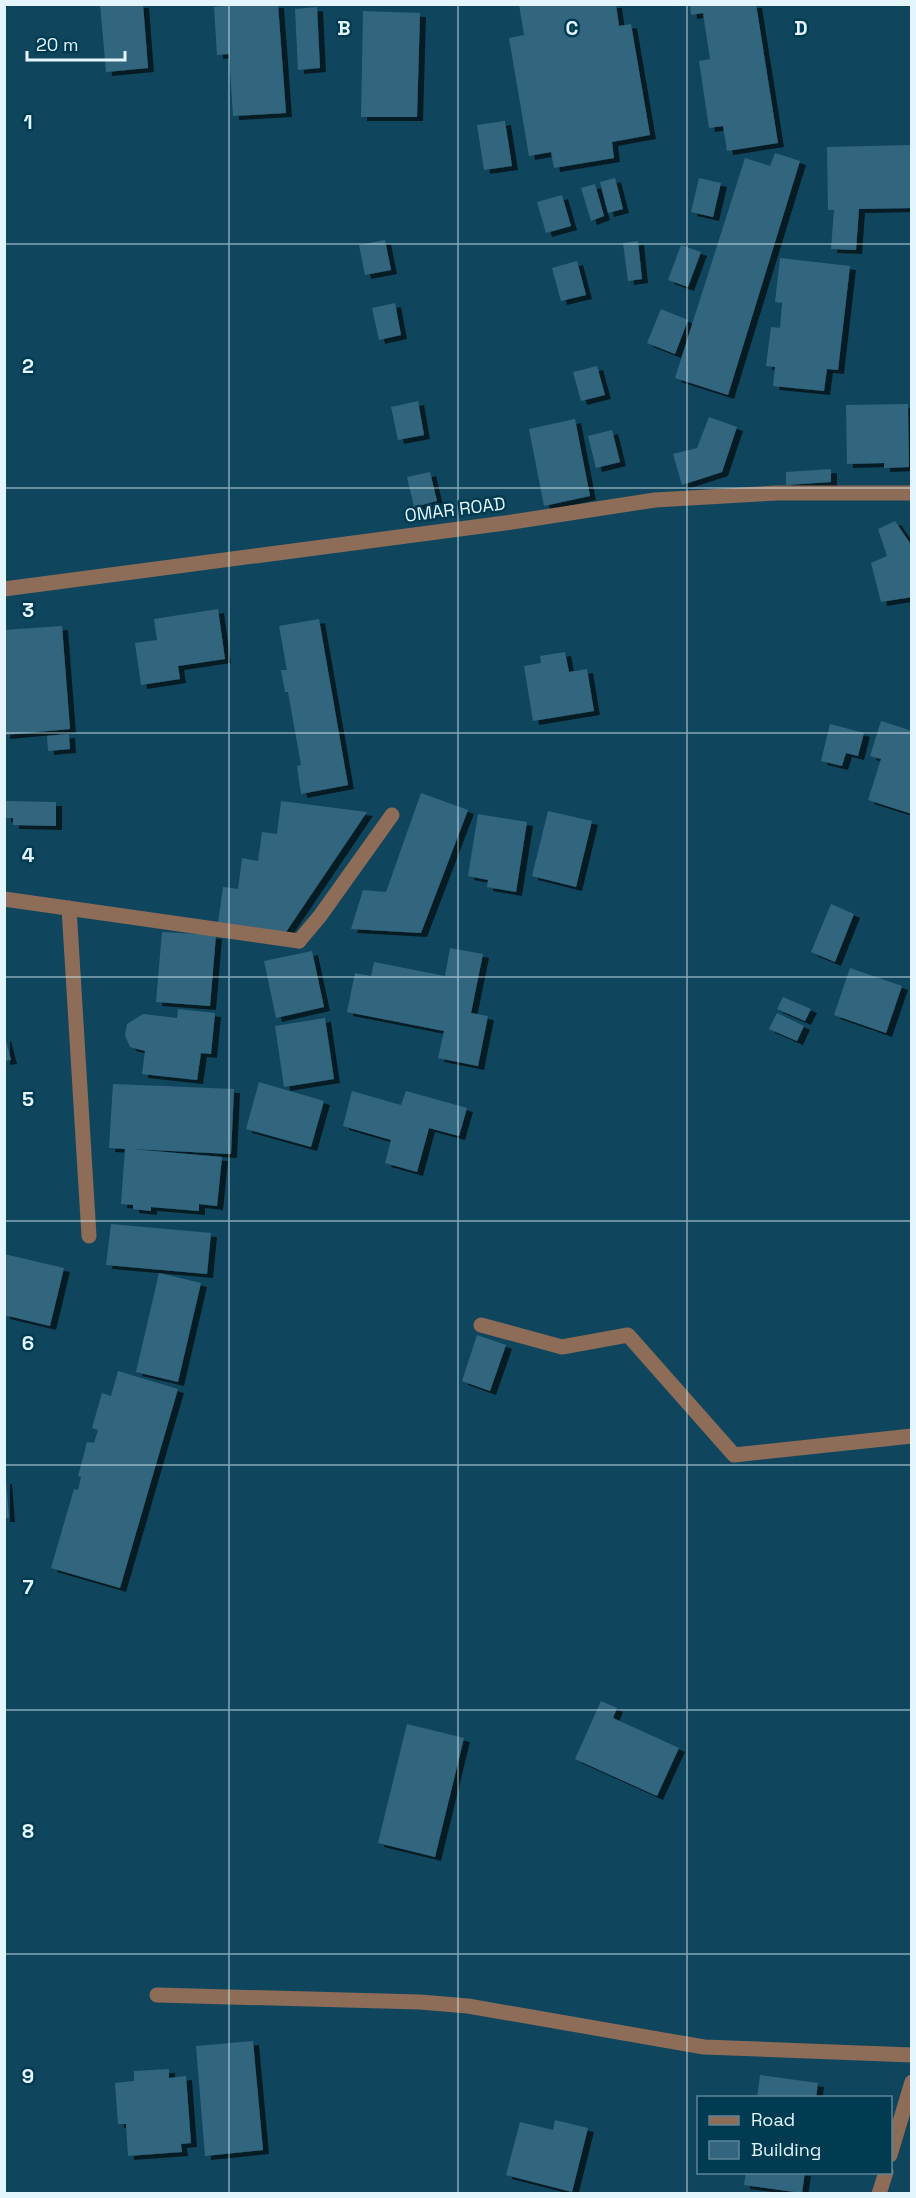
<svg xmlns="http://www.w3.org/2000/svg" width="916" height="2198" viewBox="0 0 916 2198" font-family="'Space Grotesk',sans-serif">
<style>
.building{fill:#33657e;filter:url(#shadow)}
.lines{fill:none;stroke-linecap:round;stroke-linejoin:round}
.service{stroke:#8d6c58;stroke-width:15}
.minor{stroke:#8d6c58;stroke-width:15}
.grid{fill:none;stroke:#e5f5fd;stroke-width:1.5;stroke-opacity:0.55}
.labels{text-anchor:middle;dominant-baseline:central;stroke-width:5;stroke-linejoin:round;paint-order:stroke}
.street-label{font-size:18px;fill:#e5f5fd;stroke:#013b52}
.grid-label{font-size:20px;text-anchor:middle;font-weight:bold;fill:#e5f5fd;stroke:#013b52;stroke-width:5;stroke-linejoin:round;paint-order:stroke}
</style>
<defs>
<filter id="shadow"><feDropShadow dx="6" dy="4" stdDeviation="0" flood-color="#0009"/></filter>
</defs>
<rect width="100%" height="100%" fill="#10465d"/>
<!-- building -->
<g class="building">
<polygon points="100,4 143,4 148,68 106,72"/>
<polygon points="247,4 278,4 286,113 233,116 229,54 217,55 214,7"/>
<polygon points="519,4 616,4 619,26 631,24 650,135 612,142 614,158 554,168 551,152 529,156 509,38 524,35"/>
<polygon points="690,4 756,4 778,143 727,151 723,126 709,128 699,61 710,59 703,13 691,15"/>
<polygon points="317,7 320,68 298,70 295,9"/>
<polygon points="363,11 420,13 417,117 361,117"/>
<polygon points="505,121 512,166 484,170 477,125"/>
<polygon points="912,145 912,208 859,209 856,250 831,249 834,210 828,210 827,147"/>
<polygon points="775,153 800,161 728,395 675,378 745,158 770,166"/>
<polygon points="615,178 623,209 608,213 600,182"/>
<polygon points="699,178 721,183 713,217 691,212"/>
<polygon points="595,184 604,216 591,221 581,188"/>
<polygon points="562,195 571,226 546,233 537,202"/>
<polygon points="385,240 391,270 365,275 359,245"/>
<polygon points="638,241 642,279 628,281 623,243"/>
<polygon points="681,245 701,252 688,287 668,280"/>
<polygon points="780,258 850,266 838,370 827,369 824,391 773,386 775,367 766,366 771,327 780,328 782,303 775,302"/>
<polygon points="577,261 586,295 561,301 552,268"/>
<polygon points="395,303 401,335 379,340 372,308"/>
<polygon points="661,309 688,320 675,354 647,343"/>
<polygon points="597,366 605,395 581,401 573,372"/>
<polygon points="418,401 424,435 398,440 391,407"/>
<polygon points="908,404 909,467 884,468 884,463 847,464 846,405"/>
<polygon points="709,417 737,427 722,472 682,485 673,454 697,448"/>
<polygon points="575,419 590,496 544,506 529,429"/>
<polygon points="612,430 620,462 596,468 588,436"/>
<polygon points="831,469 831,482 786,485 786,472"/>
<polygon points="430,472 437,501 414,507 407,477"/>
<polygon points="895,521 912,546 912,597 881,602 871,563 887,556 878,529"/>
<polygon points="218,609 225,659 178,666 180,679 141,685 135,643 157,640 154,619"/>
<polygon points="319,619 348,785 301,794 297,766 301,765 288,692 285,692 281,670 287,670 279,626"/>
<polygon points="62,626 70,729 4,735 4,630"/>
<polygon points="565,652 569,672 587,669 594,711 533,721 524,666 541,663 540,656"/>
<polygon points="881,721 912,731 912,814 868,800 881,759 870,756"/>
<polygon points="830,724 864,733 858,756 846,753 842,766 821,761"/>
<polygon points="69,734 70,749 48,751 47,736"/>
<polygon points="421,793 468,810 421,933 351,929 363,890 386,892"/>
<polygon points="5,801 56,802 56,826 13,825 13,818 5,818"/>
<polygon points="281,801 367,812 286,932 218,923 223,887 238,889 242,858 258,861 262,832 277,834"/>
<polygon points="548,811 592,821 576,887 532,876"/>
<polygon points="478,814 527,822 516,892 487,887 488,880 468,876"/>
<polygon points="831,904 854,914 835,962 811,952"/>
<polygon points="162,932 216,935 210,1006 156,1002"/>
<polygon points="450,948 483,954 471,1013 488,1016 478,1066 438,1058 444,1031 347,1012 355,973 371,976 374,962 445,976"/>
<polygon points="312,951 324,1007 276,1018 264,961"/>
<polygon points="850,968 902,986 886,1033 834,1015"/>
<polygon points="783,997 811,1009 805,1021 777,1009"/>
<polygon points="178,1009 215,1013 211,1054 201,1053 197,1080 142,1074 145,1051 130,1047 125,1035 127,1024 143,1014 177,1018"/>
<polygon points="777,1013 804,1026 797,1041 769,1029"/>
<polygon points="325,1018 334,1079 284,1087 275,1026"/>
<polygon points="4,1037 5,1037 11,1060 4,1061"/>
<polygon points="259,1082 324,1101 311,1147 246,1129"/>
<polygon points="113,1084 234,1089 231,1154 131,1149 222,1157 217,1206 199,1204 199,1211 151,1207 151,1211 133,1209 133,1205 121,1204 125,1149 109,1148"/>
<polygon points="352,1091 401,1105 406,1091 467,1108 459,1136 429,1128 417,1172 385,1163 391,1140 343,1126"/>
<polygon points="111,1224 211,1233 207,1274 106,1265"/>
<polygon points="4,1254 64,1268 50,1326 4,1315"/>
<polygon points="159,1273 201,1283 178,1382 136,1372"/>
<polygon points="477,1335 506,1345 490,1391 462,1381"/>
<polygon points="118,1371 178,1389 120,1588 51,1568 74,1489 78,1490 81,1477 78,1476 87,1442 94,1443 98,1430 92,1428 102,1393 111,1396"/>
<polygon points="4,1480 6,1480 9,1518 4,1518"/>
<polygon points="601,1701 617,1708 613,1718 679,1748 657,1796 575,1759"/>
<polygon points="407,1724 464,1738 435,1857 378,1843"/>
<polygon points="253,2041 263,2150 205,2156 196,2046"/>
<polygon points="169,2069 169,2078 186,2076 191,2143 181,2144 182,2152 128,2156 126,2124 118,2124 115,2083 134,2081 134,2071"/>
<polygon points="760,2075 818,2083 816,2098 757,2098"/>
<polygon points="555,2120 588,2128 572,2192 506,2175 520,2122 553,2130"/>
<polygon points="746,2172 805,2172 802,2193 744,2185"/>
</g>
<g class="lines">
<!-- service -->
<polyline class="service" points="299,941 320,916 392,815"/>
<!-- minor -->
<g class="minor">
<polyline points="4,589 505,523 655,500 777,493 912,493"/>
<polyline points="4,899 299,941"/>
<polyline points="69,908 89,1236"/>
<polyline points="481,1325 562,1347 628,1335 734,1455 912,1436"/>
<polyline points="157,1995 420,2002 468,2006 704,2047 912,2055"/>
<polyline points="890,2155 912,2082"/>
<polyline points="879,2194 886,2172"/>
</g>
</g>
<!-- grid -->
<path class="grid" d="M229,4V2194M458,4V2194M687,4V2194M4,244H912M4,488H912M4,733H912M4,977H912M4,1221H912M4,1465H912M4,1710H912M4,1954H912"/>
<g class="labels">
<!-- street labels -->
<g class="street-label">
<text transform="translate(455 509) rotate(-7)">OMAR ROAD</text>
</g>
</g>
<g class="grid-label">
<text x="344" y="35">B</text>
<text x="572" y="35">C</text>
<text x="801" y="35">D</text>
<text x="28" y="129">1</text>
<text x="28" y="373">2</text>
<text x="28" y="617">3</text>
<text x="28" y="862">4</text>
<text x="28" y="1106">5</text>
<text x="28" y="1350">6</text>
<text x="28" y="1594">7</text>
<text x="28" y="1838">8</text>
<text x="28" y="2083">9</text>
</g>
<!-- border -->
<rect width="916" height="2198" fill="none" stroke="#e5f5fd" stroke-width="12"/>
<!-- legend -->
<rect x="697" y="2096" width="195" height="78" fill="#013b52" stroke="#5c8596" stroke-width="1.5"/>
<rect x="709" y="2116" width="30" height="9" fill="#8d6c58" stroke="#5c8596" stroke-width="1.5"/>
<text x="751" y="2126" font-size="18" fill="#e5f5fd">Road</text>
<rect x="709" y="2141" width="30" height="18" fill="#33657e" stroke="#5c8596" stroke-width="1.5"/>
<text x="751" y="2156" font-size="18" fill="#e5f5fd">Building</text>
<!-- scale -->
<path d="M27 51v9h98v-9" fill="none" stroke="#e5f5fd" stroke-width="3"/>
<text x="36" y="51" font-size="18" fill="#e5f5fd" stroke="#013b52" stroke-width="4.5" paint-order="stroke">20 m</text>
</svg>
